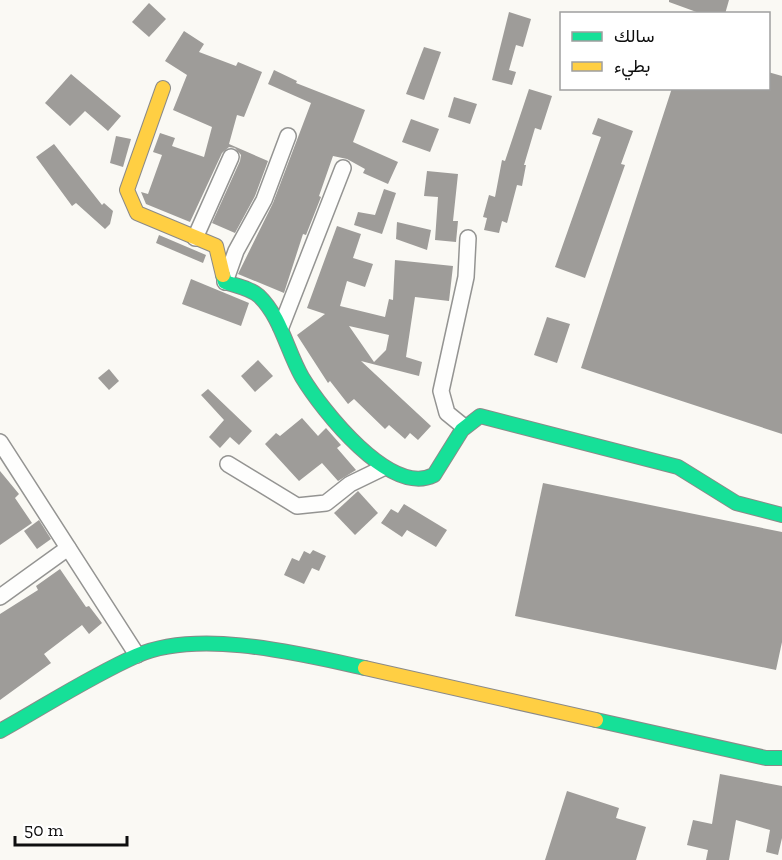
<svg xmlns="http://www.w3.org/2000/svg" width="782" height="860" viewBox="0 0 782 860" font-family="'Zilla Slab',Vazirmatn,serif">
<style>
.building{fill:#9e9c99;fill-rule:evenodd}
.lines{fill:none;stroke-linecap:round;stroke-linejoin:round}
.street-casing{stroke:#949492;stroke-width:18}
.fast-casing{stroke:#8b8a88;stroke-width:16}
.slow-casing{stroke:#8b8a88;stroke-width:16}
.street{stroke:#fefefd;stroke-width:15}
.fast{stroke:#16e098;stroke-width:14}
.slow{stroke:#ffcf43;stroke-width:14}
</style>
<rect width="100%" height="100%" fill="#faf9f4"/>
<!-- building -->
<g class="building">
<polygon points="669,0 729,0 725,14 702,14 669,2"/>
<polygon points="149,3 166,19 149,37 132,22"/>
<polygon points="509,12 531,19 523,47 516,45 509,70 516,72 512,85 492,80"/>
<polygon points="184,31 204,44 199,52 236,66 238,62 262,72 244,117 237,115 229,144 268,161 255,196 235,233 212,223 240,161 241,155 235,148 229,147 222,153 190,222 146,204 141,192 148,194 162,155 153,152 160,133 175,138 172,146 204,157 212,127 173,110 187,75 165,61"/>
<polygon points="424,47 441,52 424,100 406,94"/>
<polygon points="274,70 297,81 296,83 365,110 353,142 398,162 388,184 363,173 365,169 347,159 333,156 319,196 321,197 306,235 303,234 284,293 238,274 273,203 311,103 268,84"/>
<polygon points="768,72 782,76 782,434 581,368 672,88 768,88"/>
<polygon points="71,74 121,116 108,131 85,111 70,126 45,103"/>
<polygon points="529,89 552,96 541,130 535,128 524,165 526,165 522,186 517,185 507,223 502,221 499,233 484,230 487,218 483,217 489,195 495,197 502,160 505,161"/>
<polygon points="454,97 477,104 470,124 448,117"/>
<polygon points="598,118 633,131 621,164 625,165 585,278 555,267 601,137 592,134"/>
<polygon points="411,119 439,129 430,152 402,142"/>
<polygon points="116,136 131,139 123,167 110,163"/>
<polygon points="54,144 102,205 104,203 113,211 110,224 105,229 76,203 72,206 36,157"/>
<polygon points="427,171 458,174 453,221 458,221 456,242 435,240 438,197 424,196"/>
<polygon points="384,189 396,193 382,234 354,225 358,212 375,215"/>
<polygon points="397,222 431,230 427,250 396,239"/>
<path d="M337,226L361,234L353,258L373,264L365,287L347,281L340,306L385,317L389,299L393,300L395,260L453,266L449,301L415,297L406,357L422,362L419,376L361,361L431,426L418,440L410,433L405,439L389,425L385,429L354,399L348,404L330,381L328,383L297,335L325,314L307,308ZM349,326L389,335L386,350L374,362Z"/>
<polygon points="159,235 206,255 203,263 156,243"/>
<polygon points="191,279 249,303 241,326 182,304"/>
<polygon points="547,317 570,324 557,363 534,355"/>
<polygon points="258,360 273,376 255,392 241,376"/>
<polygon points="109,369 119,381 109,390 98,378"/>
<polygon points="208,389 252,431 239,445 230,437 220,448 209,437 224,420 201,395"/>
<polygon points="302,418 318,436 326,428 341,445 337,448 356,470 338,481 322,463 299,481 265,444 276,433 280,436"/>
<polygon points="0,471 19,494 15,498 32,523 0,545"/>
<polygon points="543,483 782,532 782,642 776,670 515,616"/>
<polygon points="358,491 378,513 355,535 334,513"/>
<polygon points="404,504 447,530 436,547 407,530 402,537 381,523 391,509 398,513"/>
<polygon points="39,520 51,539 37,549 24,531"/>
<polygon points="313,550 326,556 319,571 312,568 304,584 284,575 292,558 299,561 304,551 310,554"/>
<polygon points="60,569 86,607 89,606 102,623 89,634 82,625 44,654 51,663 0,700 0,614 38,590 36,586"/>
<polygon points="720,774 782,786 782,838 778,855 766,852 770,830 736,820 729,860 706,860 708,850 687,845 693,820 712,824"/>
<polygon points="567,791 619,808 616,818 646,827 636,860 545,860"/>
</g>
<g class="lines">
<defs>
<g id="street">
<polyline points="195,238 231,157"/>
<polyline points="225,282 236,251 264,200 288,136"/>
<polyline points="281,327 343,168"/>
<polyline points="463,426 447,413 441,391 466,277 468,238"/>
<polyline points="0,442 137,655"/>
<polyline points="228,464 297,506 326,503 350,484 383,468"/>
<polyline points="0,597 68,548"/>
</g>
<g id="fast">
<path d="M223,275L225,282C236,286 250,288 259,296C281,317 287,351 302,377C322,410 390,497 434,475L462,430L480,416L678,467L736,503L782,515"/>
<polyline points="596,720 766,758 782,758"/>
<path d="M0,731C45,706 89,677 136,656C198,628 301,654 365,668"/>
</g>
<g id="slow">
<polyline points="163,88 127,190 137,213 216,246 223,275"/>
<polyline points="365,668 596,720"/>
</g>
</defs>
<!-- street casing -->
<use href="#street" class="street-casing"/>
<!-- fast casing -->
<use href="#fast" class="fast-casing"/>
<!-- slow casing -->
<use href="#slow" class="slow-casing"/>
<!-- street -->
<use href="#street" class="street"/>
<!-- fast -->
<use href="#fast" class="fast"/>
<!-- slow -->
<use href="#slow" class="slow"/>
</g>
<!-- legend -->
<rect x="560" y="12" width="210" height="78" fill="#ffffff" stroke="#9f9f9f" stroke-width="1.5"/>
<rect x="572" y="32" width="30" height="9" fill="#16e098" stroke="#9f9f9f" stroke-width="1.5"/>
<text x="614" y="42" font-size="18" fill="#0e0e0e">سالك</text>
<rect x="572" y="62" width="30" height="9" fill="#ffcf43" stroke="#9f9f9f" stroke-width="1.5"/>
<text x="614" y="72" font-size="18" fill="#0e0e0e">بطيء</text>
<!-- scale -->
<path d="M15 836v9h112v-9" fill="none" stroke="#0e0e0e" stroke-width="3"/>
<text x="24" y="836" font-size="18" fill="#0e0e0e" stroke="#ffffff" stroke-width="4.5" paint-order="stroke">50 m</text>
</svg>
